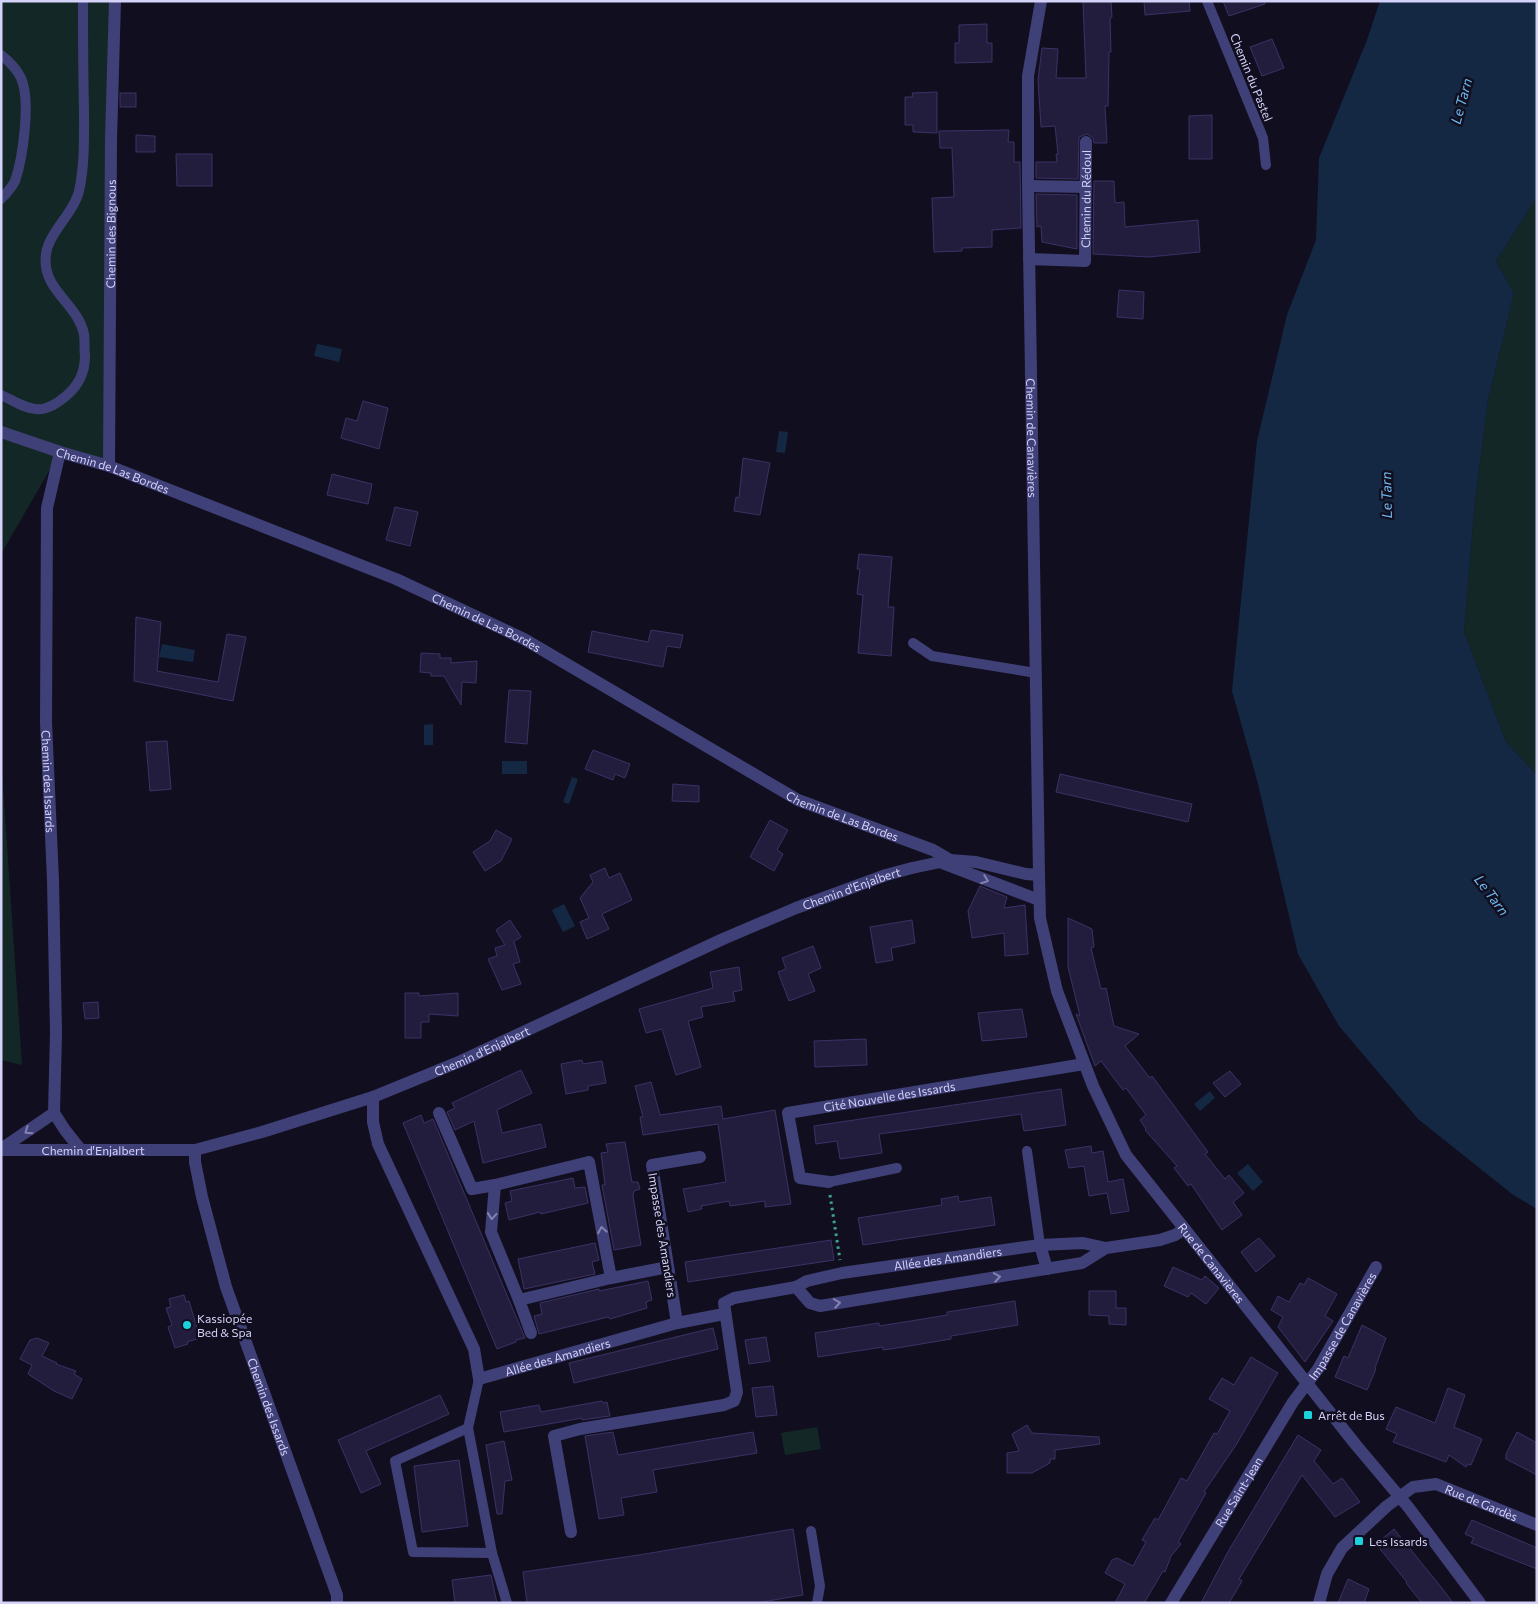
<svg xmlns="http://www.w3.org/2000/svg" width="1538" height="1604" viewBox="0 0 1538 1604" font-family="Commissioner,sans-serif">
<style>
.green{fill:#132826}
.water{fill:#152843}
.building{fill:#231d3d;stroke:#3a3266}
.lines{fill:none;stroke-linecap:round;stroke-linejoin:round}
.path{stroke:#3ca399;stroke-width:3;stroke-dasharray:2.5 4;stroke-linecap:butt}
.service{stroke:#404078;stroke-width:10}
.minor{stroke:#404078;stroke-width:12}
.oneway{stroke:#8382b2}
.poi-dot{fill:#1bd1dc;stroke:#110f1f;stroke-width:2}
.labels{text-anchor:middle;dominant-baseline:central;stroke-width:5;stroke-linejoin:round;paint-order:stroke}
.street-label{font-size:12px;fill:#d5d2f9;stroke:#110f1f}
.poi-label{font-size:12px;fill:#d5d2f9;stroke:#110f1f;text-anchor:start}
.water-label{font-size:14px;font-style:italic;fill:#6db7ed;stroke:#110f1f}
</style>
<rect width="100%" height="100%" fill="#110f1f"/>
<!-- green -->
<g class="green">
<polygon points="1,1 115,1 109,466 60,452 1,554"/>
<polygon points="1537,197 1537,775 1506,742 1464,632 1475,501 1488,400 1514,293 1496,261"/>
<polygon points="1,757 22,1065 1,1060"/>
<polygon points="817,1427 821,1449 785,1455 781,1433"/>
</g>
<!-- water -->
<g class="water">
<polygon points="1380,1 1537,1 1537,197 1496,261 1514,293 1488,400 1475,501 1464,632 1506,742 1537,775 1537,1209 1512,1194 1418,1119 1339,1026 1298,954 1257,780 1232,691 1257,441 1287,315 1316,240 1319,158 1367,40"/>
<polygon points="317,344 342,349 339,362 314,356"/>
<polygon points="779,431 788,432 785,453 776,452"/>
<polygon points="162,644 195,650 193,662 159,657"/>
<polygon points="433,724 433,745 424,745 424,725"/>
<rect x="502" y="761" width="25" height="13"/>
<polygon points="572,777 578,779 569,804 563,802"/>
<polygon points="564,904 575,926 563,932 552,910"/>
<polygon points="1210,1091 1215,1098 1200,1111 1194,1104"/>
<polygon points="1248,1164 1263,1182 1253,1191 1237,1173"/>
</g>
<!-- building -->
<g class="building">
<polygon points="1083,1 1111,1 1112,17 1110,18 1111,52 1109,52 1108,106 1105,106 1107,143 1094,143 1093,138 1087,134 1079,137 1078,179 1036,178 1036,162 1057,162 1056,154 1058,154 1055,126 1041,127 1038,80 1042,48 1058,49 1056,78 1086,78"/>
<polygon points="1144,1 1189,1 1190,11 1145,15"/>
<polygon points="1223,1 1264,1 1265,4 1229,16"/>
<polygon points="987,24 987,43 992,43 992,62 955,63 955,43 959,43 959,25"/>
<polygon points="1272,39 1284,68 1262,76 1250,47"/>
<polygon points="937,92 937,133 913,132 913,125 905,125 905,97 913,97 912,93"/>
<rect x="120" y="93" width="16" height="14"/>
<polygon points="1212,115 1212,159 1189,159 1189,116"/>
<polygon points="1009,130 1008,142 1014,142 1014,162 1020,162 1021,228 992,230 992,247 962,248 962,251 934,252 932,198 954,197 952,148 940,148 939,131"/>
<polygon points="136,135 155,136 155,152 136,152"/>
<polygon points="176,154 212,154 212,186 177,186"/>
<polygon points="1094,181 1114,181 1115,203 1124,202 1125,227 1198,220 1200,252 1149,257 1093,254"/>
<polygon points="1036,194 1077,195 1077,249 1042,242 1041,226 1037,227"/>
<polygon points="1119,290 1144,292 1143,319 1117,317"/>
<polygon points="363,401 388,408 379,449 341,438 346,418 357,421"/>
<polygon points="743,458 770,463 760,515 734,511 736,497 739,498"/>
<polygon points="332,474 372,484 368,504 327,495"/>
<polygon points="395,507 418,512 410,546 386,540"/>
<polygon points="859,554 892,557 888,607 894,607 891,656 858,653 863,595 857,594 860,569 857,569"/>
<polygon points="136,617 161,622 157,671 218,682 227,634 246,637 233,701 134,681"/>
<polygon points="651,630 683,635 680,648 667,646 663,667 588,652 592,631 648,642"/>
<polygon points="421,653 440,654 440,658 451,658 451,663 477,661 476,683 462,682 461,705 444,676 431,676 431,673 420,672"/>
<polygon points="509,690 531,691 527,744 505,742"/>
<polygon points="167,741 171,789 150,791 146,742"/>
<polygon points="593,750 630,764 625,778 615,774 613,780 585,769"/>
<polygon points="1060,774 1192,804 1188,822 1056,792"/>
<polygon points="673,784 699,786 699,802 672,801"/>
<polygon points="770,820 788,830 777,850 783,854 774,871 750,857"/>
<polygon points="496,830 512,839 501,861 485,871 473,852 490,841"/>
<polygon points="605,868 609,878 620,873 632,900 602,914 609,929 587,939 580,922 589,918 580,898 593,882 590,875"/>
<polygon points="980,886 1007,897 1004,908 1025,905 1028,954 1005,956 1004,933 972,938 968,911"/>
<polygon points="1068,918 1092,929 1094,947 1091,948 1101,989 1106,988 1114,1026 1139,1034 1125,1046 1150,1078 1152,1076 1208,1152 1205,1154 1225,1179 1229,1175 1244,1193 1233,1202 1242,1215 1222,1230 1191,1184 1188,1186 1174,1168 1177,1166 1145,1130 1146,1129 1140,1120 1146,1115 1126,1088 1123,1090 1101,1061 1095,1066 1076,1014 1080,1016 1068,967"/>
<polygon points="510,920 521,937 513,942 514,942 520,962 513,964 521,984 502,990 488,959 497,956 495,948 505,945 496,930"/>
<polygon points="912,920 915,943 891,948 893,960 876,963 870,927"/>
<polygon points="813,946 821,968 808,974 815,991 789,1001 778,972 786,969 782,958"/>
<polygon points="739,967 742,990 733,992 735,1001 701,1007 703,1017 688,1021 701,1067 676,1075 662,1029 646,1033 639,1009 713,988 710,972"/>
<polygon points="405,993 419,993 419,996 458,993 458,1016 429,1014 429,1022 421,1022 421,1038 405,1038"/>
<polygon points="98,1002 99,1018 85,1019 83,1003"/>
<polygon points="1022,1009 1027,1037 982,1041 978,1013"/>
<polygon points="866,1039 867,1065 815,1067 814,1041"/>
<polygon points="582,1060 583,1064 602,1061 606,1083 588,1086 588,1090 566,1094 561,1064"/>
<polygon points="521,1070 532,1093 497,1110 502,1133 541,1124 546,1147 483,1163 474,1121 455,1130 447,1112 455,1108 452,1103"/>
<polygon points="1230,1071 1241,1084 1225,1097 1213,1083"/>
<polygon points="651,1082 660,1115 721,1106 723,1119 775,1110 791,1204 765,1207 765,1201 730,1206 729,1201 701,1206 702,1209 688,1212 683,1189 726,1182 718,1124 643,1135 640,1117 643,1117 635,1086"/>
<polygon points="1061,1089 1066,1125 1024,1131 1021,1114 917,1129 879,1134 882,1153 840,1159 837,1141 816,1144 814,1126"/>
<polygon points="421,1115 424,1123 433,1119 525,1338 516,1340 516,1342 497,1349 403,1123"/>
<polygon points="625,1142 632,1182 638,1182 640,1189 634,1191 633,1196 641,1245 614,1250 602,1185 605,1185 601,1153 608,1152 606,1144"/>
<polygon points="1091,1146 1092,1153 1103,1151 1108,1182 1123,1179 1129,1211 1111,1214 1107,1193 1089,1196 1084,1166 1069,1168 1065,1150"/>
<polygon points="573,1178 575,1188 585,1187 588,1203 541,1214 540,1212 509,1220 505,1203 512,1201 510,1191"/>
<polygon points="958,1196 959,1202 991,1197 995,1225 863,1245 858,1218 942,1205 941,1199"/>
<polygon points="1259,1238 1275,1256 1256,1272 1241,1252"/>
<polygon points="831,1240 834,1260 688,1282 685,1262"/>
<polygon points="595,1243 599,1260 592,1262 595,1274 524,1289 518,1259"/>
<polygon points="1173,1267 1202,1280 1205,1276 1219,1288 1206,1304 1191,1293 1188,1297 1164,1286"/>
<polygon points="1308,1278 1337,1294 1325,1316 1333,1321 1305,1362 1278,1327 1283,1317 1271,1310 1278,1296 1289,1302 1300,1283 1304,1285"/>
<polygon points="648,1281 652,1300 646,1302 647,1308 610,1319 608,1317 539,1334 534,1316 542,1314 540,1303 599,1289 599,1291"/>
<polygon points="1089,1291 1116,1291 1116,1308 1126,1308 1126,1325 1109,1324 1109,1316 1089,1315"/>
<polygon points="184,1295 186,1302 189,1301 200,1338 187,1342 188,1344 175,1348 168,1327 172,1325 166,1308 171,1307 169,1299"/>
<polygon points="1015,1301 1018,1325 951,1336 951,1339 897,1348 883,1350 883,1347 818,1357 815,1333 879,1323 879,1326 917,1320 947,1315 947,1312 960,1310"/>
<polygon points="1362,1325 1386,1338 1375,1368 1376,1369 1367,1390 1335,1377 1344,1356 1348,1358"/>
<polygon points="713,1328 718,1349 574,1383 569,1363"/>
<polygon points="766,1337 770,1361 749,1364 745,1340"/>
<polygon points="37,1338 49,1343 42,1356 57,1363 56,1364 76,1371 74,1374 82,1379 72,1399 54,1391 28,1374 32,1365 20,1359 30,1340"/>
<polygon points="1251,1357 1278,1373 1236,1445 1204,1492 1206,1493 1178,1542 1181,1544 1171,1556 1165,1572 1163,1571 1144,1603 1115,1603 1125,1584 1105,1573 1112,1560 1117,1558 1133,1566 1146,1542 1142,1540 1155,1518 1158,1520 1181,1478 1187,1481 1214,1433 1217,1434 1230,1411 1209,1399 1222,1378 1234,1385"/>
<polygon points="773,1386 777,1415 756,1417 752,1388"/>
<polygon points="1448,1388 1465,1395 1454,1427 1482,1439 1471,1465 1468,1464 1466,1467 1449,1455 1446,1462 1393,1442 1397,1434 1386,1429 1396,1407 1435,1423"/>
<polygon points="440,1395 449,1414 366,1451 381,1484 361,1493 338,1440"/>
<polygon points="602,1401 603,1403 607,1402 610,1416 582,1420 582,1418 504,1432 500,1412 539,1405 541,1412"/>
<polygon points="1027,1425 1032,1433 1099,1437 1100,1444 1055,1450 1055,1459 1050,1459 1050,1463 1032,1473 1007,1473 1007,1453 1019,1451 1012,1434"/>
<polygon points="613,1432 618,1455 753,1432 757,1453 653,1470 657,1492 621,1498 624,1515 599,1519 585,1436"/>
<polygon points="1517,1432 1537,1443 1537,1475 1506,1459 1506,1454"/>
<polygon points="1298,1435 1321,1450 1314,1461 1333,1484 1342,1478 1360,1502 1335,1517 1302,1475 1239,1579 1242,1581 1229,1603 1201,1603 1229,1550"/>
<polygon points="504,1441 512,1480 505,1481 502,1514 497,1514 486,1445"/>
<polygon points="459,1460 468,1526 422,1532 414,1466"/>
<polygon points="1472,1520 1537,1548 1537,1569 1471,1543 1474,1538 1465,1534"/>
<polygon points="793,1529 803,1595 756,1603 527,1603 523,1572 639,1555"/>
<polygon points="1394,1529 1441,1587 1453,1603 1422,1603 1406,1583 1407,1582 1376,1544"/>
<polygon points="491,1575 497,1603 455,1603 452,1580"/>
<polygon points="1348,1579 1369,1589 1364,1603 1338,1603"/>
</g>
<g class="lines">
<!-- path -->
<polyline class="path" points="830,1195 840,1260"/>
<!-- service -->
<g class="service">
<polyline points="1207,1 1263,138 1266,165"/>
<path d="M1,55C10,62 16,68 21,78C31,100 23,158 15,181C12,187 6,194 1,199"/>
<path d="M1,395C28,408 39,419 66,396C78,386 85,372 85,356C84,349 85,341 84,334C77,302 41,290 46,254C49,232 74,213 79,191C85,164 84,135 84,108C83,72 83,37 83,1"/>
<polyline points="913,643 932,656 1036,673"/>
<polyline points="1027,1151 1040,1245"/>
<polyline points="829,1182 897,1168"/>
<polyline points="479,1379 468,1428 492,1553 507,1603"/>
<polyline points="468,1428 395,1461 413,1552 492,1553"/>
<polyline points="811,1531 820,1586 817,1603"/>
</g>
<!-- minor -->
<g class="minor">
<path id="s1" d="M1041,1L1028,76V186L1039,875L1040,918L1057,991L1093,1086L1126,1155L1356,1445L1409,1508L1480,1603"/>
<polyline points="1028,186 1086,187"/>
<path id="s2" d="M1029,259L1085,261L1086,142"/>
<path id="s3" d="M1,432L60,452L109,466L396,579L524,639L798,800L933,850L950,860"/>
<path id="s4" d="M60,452L47,508L46,722L53,880L56,1033L54,1113L65,1130L80,1149"/>
<path id="s5" d="M109,466L111,139L115,1"/>
<polyline points="942,863 1039,900"/>
<path id="s6" d="M373,1097V1122L378,1144L474,1349L479,1379L677,1323L724,1314"/>
<polyline points="439,1113 472,1189 495,1185"/>
<polyline points="1,1149 54,1113"/>
<path id="s7" d="M1,1150H195L262,1132L373,1097L461,1061L723,939L796,908L886,875L912,868L950,860L976,862L1026,874L1039,875"/>
<path id="s8" d="M195,1150V1162L202,1197L226,1287L337,1595V1603"/>
<path id="s9" d="M829,1182L800,1178L788,1113L1084,1064"/>
<polyline points="1040,1245 1047,1269"/>
<polyline points="611,1278 589,1162 495,1185 491,1232 519,1300 611,1278 668,1267"/>
<polyline points="796,1287 810,1303 820,1306 1082,1263 1106,1248"/>
<polyline points="519,1300 531,1333"/>
<polyline points="677,1323 652,1165 700,1157"/>
<path id="s10" d="M571,1532L554,1436L580,1429L724,1405L734,1401L737,1392L724,1303L734,1298L796,1287L807,1281L842,1273L1040,1245L1083,1243L1106,1248L1160,1240L1175,1235L1184,1229"/>
<path id="s11" d="M1171,1603L1293,1402L1318,1369L1376,1267"/>
<path id="s12" d="M1319,1603L1327,1574L1342,1548L1387,1506L1413,1487L1436,1484L1537,1525"/>
</g>
</g>
<!-- one-way arrows -->
<defs><path id="oneway-chevron" d="M-2-3.5L2.5 0L-2 3.5" fill="none" stroke-width="1.6" stroke-linecap="round" stroke-linejoin="round" transform="scale(1.25)"/></defs>
<g class="oneway">
<use href="#oneway-chevron" transform="translate(985 880) rotate(21)"/>
<use href="#oneway-chevron" transform="translate(28 1131) rotate(145)"/>
<use href="#oneway-chevron" transform="translate(492 1216) rotate(95)"/>
<use href="#oneway-chevron" transform="translate(602 1230) rotate(-100)"/>
<use href="#oneway-chevron" transform="translate(997 1277) rotate(-9)"/>
<use href="#oneway-chevron" transform="translate(837 1303) rotate(-9)"/>
</g>
<!-- markers -->
<g class="poi-dot">
<circle cx="187" cy="1325" r="5"/>
<rect x="1303" y="1410" width="10" height="10" rx="2.5"/>
<rect x="1354" y="1536" width="10" height="10" rx="2.5"/>
</g>
<g class="labels">
<!-- street labels -->
<g class="street-label">
<text transform="translate(1252 77) rotate(68)">Chemin du Pastel</text>
<text stroke="none"><textPath href="#s2" startOffset="118">Chemin du Rédoul</textPath></text>
<text stroke="none"><textPath href="#s5" startOffset="232">Chemin des Bignous</textPath></text>
<text stroke="none"><textPath href="#s1" startOffset="438">Chemin de Canavières</textPath></text>
<text stroke="none"><textPath href="#s3" startOffset="118">Chemin de Las Bordes</textPath></text>
<text stroke="none"><textPath href="#s3" startOffset="522">Chemin de Las Bordes</textPath></text>
<text stroke="none"><textPath href="#s4" startOffset="331">Chemin des Issards</textPath></text>
<text stroke="none"><textPath href="#s3" startOffset="928">Chemin de Las Bordes</textPath></text>
<text stroke="none"><textPath href="#s7" startOffset="902">Chemin d'Enjalbert</textPath></text>
<text stroke="none"><textPath href="#s7" startOffset="498">Chemin d'Enjalbert</textPath></text>
<text stroke="none"><textPath href="#s9" startOffset="198">Cité Nouvelle des Issards</textPath></text>
<text stroke="none"><textPath href="#s7" startOffset="92">Chemin d'Enjalbert</textPath></text>
<text transform="translate(663 1235) rotate(81)">Impasse des Amandiers</text>
<text stroke="none"><textPath href="#s10" startOffset="610">Allée des Amandiers</textPath></text>
<text stroke="none"><textPath href="#s1" startOffset="1309">Rue de Canavières</textPath></text>
<text stroke="none"><textPath href="#s11" startOffset="326">Impasse de Canavières</textPath></text>
<text stroke="none"><textPath href="#s6" startOffset="386">Allée des Amandiers</textPath></text>
<text stroke="none"><textPath href="#s8" startOffset="268">Chemin des Issards</textPath></text>
<text stroke="none"><textPath href="#s11" startOffset="130">Rue Saint-Jean</textPath></text>
<text stroke="none"><textPath href="#s12" startOffset="226">Rue de Gardès</textPath></text>
</g>
<!-- poi labels -->
<g class="poi-label">
<text x="197" y="1318">Kassiopée<tspan x="197" dy="14">Bed &amp; Spa</tspan></text>
<text x="1318" y="1415">Arrêt de Bus</text>
<text x="1369" y="1541">Les Issards</text>
</g>
<!-- water labels -->
<g class="water-label">
<text transform="translate(1461 101) rotate(-75)">Le Tarn</text>
<text transform="translate(1386 495) rotate(-91)">Le Tarn</text>
<text transform="translate(1492 895) rotate(53)">Le Tarn</text>
</g>
</g>
<!-- border -->
<rect width="1538" height="1604" fill="none" stroke="#d5d2f9" stroke-width="5"/>
</svg>
